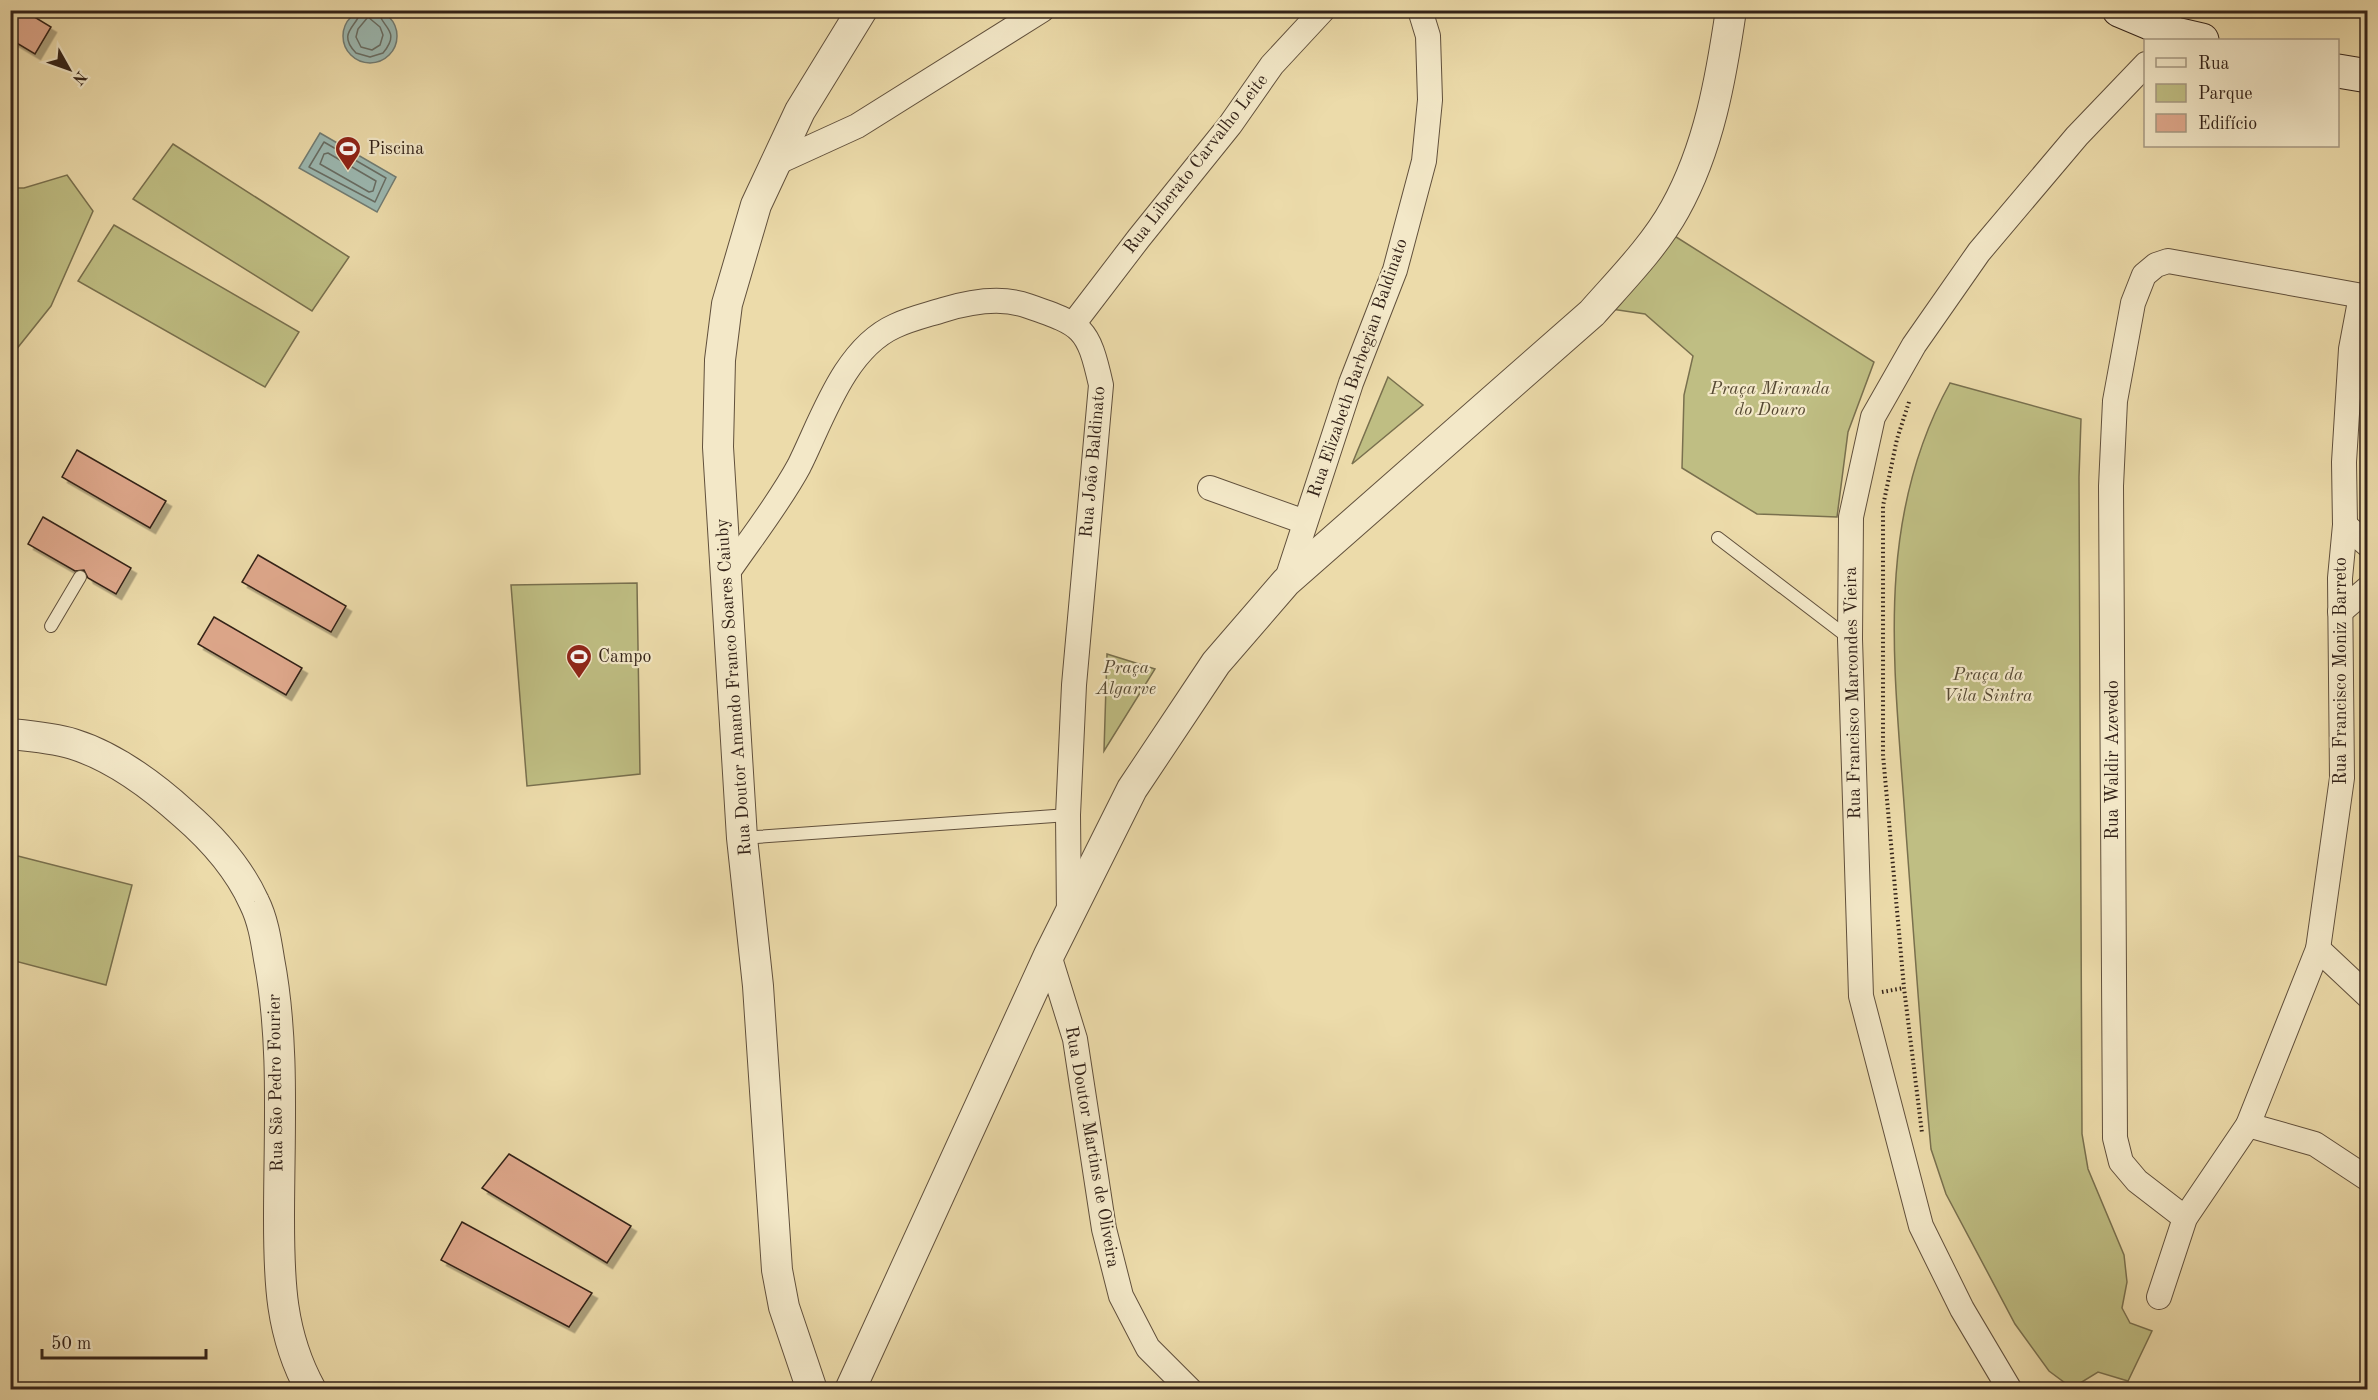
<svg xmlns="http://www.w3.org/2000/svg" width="2378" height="1400" viewBox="0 0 2378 1400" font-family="'Old Standard TT',serif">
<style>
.green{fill:#bfbe83;stroke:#79704e;stroke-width:1.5}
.water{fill:#9cb9b2;stroke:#727d74;stroke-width:1.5}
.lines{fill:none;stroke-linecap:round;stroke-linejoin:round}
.shore{stroke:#686e65;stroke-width:1.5}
.building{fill:#dfa88c;stroke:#332218;stroke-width:1.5;filter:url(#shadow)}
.service-casing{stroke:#61503c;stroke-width:14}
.minor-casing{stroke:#61503c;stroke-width:26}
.tertiary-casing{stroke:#61503c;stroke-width:32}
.secondary-casing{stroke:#332218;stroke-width:35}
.path{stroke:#332218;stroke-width:4;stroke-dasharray:1.5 3;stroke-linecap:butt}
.service{stroke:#f3e8c8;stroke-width:12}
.minor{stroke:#f3e8c8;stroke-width:24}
.tertiary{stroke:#f3e8c8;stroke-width:30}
.secondary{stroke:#f3e8c8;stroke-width:33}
.labels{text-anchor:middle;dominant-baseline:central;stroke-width:4.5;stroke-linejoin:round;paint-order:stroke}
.poi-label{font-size:18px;fill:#332218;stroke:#f3e8c8;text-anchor:start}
.street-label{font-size:18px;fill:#332218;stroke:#f3e8c8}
.park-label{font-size:18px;font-style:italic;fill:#564933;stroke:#f3e8c8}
</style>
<defs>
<filter id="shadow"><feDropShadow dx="5.5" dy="5.5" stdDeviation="0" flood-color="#0004"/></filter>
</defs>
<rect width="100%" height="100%" fill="#ecdbaa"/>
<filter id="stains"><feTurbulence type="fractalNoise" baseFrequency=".00333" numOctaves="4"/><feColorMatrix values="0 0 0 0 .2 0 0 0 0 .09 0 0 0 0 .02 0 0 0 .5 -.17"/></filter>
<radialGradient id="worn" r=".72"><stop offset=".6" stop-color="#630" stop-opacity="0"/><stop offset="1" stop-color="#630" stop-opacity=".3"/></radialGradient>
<!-- green -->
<g class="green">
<polygon points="173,144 349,257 312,311 133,199"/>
<polygon points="67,175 93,211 51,306 11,356 11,188 24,188"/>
<polygon points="114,225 299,332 265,387 78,281"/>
<polygon points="1673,235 1874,362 1848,432 1837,517 1757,514 1682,468 1684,395 1693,356 1645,314 1611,309"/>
<polygon points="1388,377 1423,405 1352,464"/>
<path d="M1950,383L2081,419L2079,477L2082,1134L2088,1169L2124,1255L2127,1282L2122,1308L2130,1323L2152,1331L2128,1381L2098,1372L2072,1388L2049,1371L2015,1324L1946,1194L1931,1149C1921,1044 1914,938 1906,832C1896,677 1871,526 1950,383Z"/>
<polygon points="637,583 640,774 527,786 511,585"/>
<polygon points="1107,654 1155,669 1104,751"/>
<polygon points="10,854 132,885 106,985 11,960"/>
</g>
<!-- water -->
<g class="water">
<circle cx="370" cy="36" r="27"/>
<polygon points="320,133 396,177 377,212 299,168"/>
</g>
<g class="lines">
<!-- shore -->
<g class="shore">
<path d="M361,10C358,27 336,32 356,53L370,57L383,53C402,30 381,28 378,10"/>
<polygon points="368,17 380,27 383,35 380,45 372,50 361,47 356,37 358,29"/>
<polygon points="324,142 386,178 375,202 309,167"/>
<polygon points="328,153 376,181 373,191 369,192 320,164 324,154"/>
</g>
</g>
<!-- building -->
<g class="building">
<polygon points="10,10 23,10 51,27 35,54 10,39"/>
<polygon points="77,450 166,501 150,528 62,477"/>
<polygon points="43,517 131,568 116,594 88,578 84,570 75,571 28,544"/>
<polygon points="258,555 346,606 331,632 242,582"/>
<polygon points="214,617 302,668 286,695 198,644"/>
<polygon points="509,1154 631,1226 607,1263 482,1188"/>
<polygon points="462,1222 592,1293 569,1327 441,1260"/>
</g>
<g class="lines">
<defs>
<g id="service">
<polyline points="1718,538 1849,638"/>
<polyline points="51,626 80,577"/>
<polyline points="742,838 1068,815"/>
</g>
<g id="minor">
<polyline points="776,163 857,126 1042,10"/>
<polyline points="1074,323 1139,238 1230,125 1272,65 1323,10"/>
<polyline points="1210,488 1305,522"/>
<polyline points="2345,525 2368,545"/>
<path d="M728,572C752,537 779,503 799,466C822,420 844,349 895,326C910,319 927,315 943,310C969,302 1001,296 1028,306C1083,325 1088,327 1101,385L1074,685L1068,815L1069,914"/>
<polyline points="1286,582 1351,383 1395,270 1424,161 1430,100 1428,36 1420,10"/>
<polyline points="2340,612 2368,588"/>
<polyline points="2318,949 2368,996"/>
<polyline points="1049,955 1075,1039 1104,1229 1121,1296 1148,1348 1190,1390"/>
<polyline points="2248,1125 2315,1144 2368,1179"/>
<polyline points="2185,1218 2137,1181 2121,1162 2115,1138 2111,486 2115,401 2133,303 2144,275 2156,265 2168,261 2368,297"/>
<polyline points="2159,1297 2185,1218 2248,1125 2318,949 2342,778 2340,578 2345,525 2344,462 2351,349 2361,296"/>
<polyline points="2010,1390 1962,1309 1921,1226 1861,996 1850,639 1851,517 1873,417 1914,345 1979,252 2077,136 2146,64"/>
</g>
<g id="tertiary">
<path d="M10,734C31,736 54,738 73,744C115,757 152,785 184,814C213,839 238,867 254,902C263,920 266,940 269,959C285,1043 279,1132 279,1218C279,1280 280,1334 311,1390"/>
<polyline points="812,1390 784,1307 777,1270 758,986 742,838 718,447 720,360 727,304 756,205 800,111 862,10"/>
<path d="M850,1390L1049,955L1132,789L1216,663L1286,582L1592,313C1621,280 1654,247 1675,209C1709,148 1721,78 1731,10"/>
</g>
<g id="secondary">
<polyline points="2119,10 2176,34 2202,40"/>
<polyline points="2338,71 2368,76"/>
</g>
</defs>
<!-- service casing -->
<use href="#service" class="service-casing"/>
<!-- minor casing -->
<use href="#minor" class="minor-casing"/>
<!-- tertiary casing -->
<use href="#tertiary" class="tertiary-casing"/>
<!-- secondary casing -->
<use href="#secondary" class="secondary-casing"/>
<!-- path -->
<g class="path">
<polyline points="1909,402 1897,439 1883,506 1883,755 1904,988 1922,1133"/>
<polyline points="1882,992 1904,988"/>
</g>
<!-- service -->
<use href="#service" class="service"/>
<!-- minor -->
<use href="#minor" class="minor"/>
<!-- tertiary -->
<use href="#tertiary" class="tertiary"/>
<!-- secondary -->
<use href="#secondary" class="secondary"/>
</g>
<!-- icons -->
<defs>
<symbol id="stadium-pin" viewBox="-11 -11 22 30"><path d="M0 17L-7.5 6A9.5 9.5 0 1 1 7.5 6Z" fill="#8f2418" stroke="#f3e8c8"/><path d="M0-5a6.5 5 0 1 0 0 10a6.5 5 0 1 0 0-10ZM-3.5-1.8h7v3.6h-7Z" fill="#fff"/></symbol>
</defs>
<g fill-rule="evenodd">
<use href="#stadium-pin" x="333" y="134" width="30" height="40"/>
<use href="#stadium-pin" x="564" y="642" width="30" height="40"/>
</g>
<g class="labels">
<!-- poi labels -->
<g class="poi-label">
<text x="368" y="149">Piscina</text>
<text x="598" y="657">Campo</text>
</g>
<!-- street labels -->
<g class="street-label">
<text transform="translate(1196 164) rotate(-52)">Rua Liberato Carvalho Leite</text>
<text transform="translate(1358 368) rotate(-71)">Rua Elizabeth Barbegian Baldinato</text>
<text transform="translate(1093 462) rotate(-85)">Rua João Baldinato</text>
<text transform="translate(2341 671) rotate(-90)">Rua Francisco Moniz Barreto</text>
<text transform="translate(734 687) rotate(-94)">Rua Doutor Amando Franco Soares Caiuby</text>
<text transform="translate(1853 693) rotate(-91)">Rua Francisco Marcondes Vieira</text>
<text transform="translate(2113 760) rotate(-90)">Rua Waldir Azevedo</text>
<text transform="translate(276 1083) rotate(-91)">Rua São Pedro Fourier</text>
<text transform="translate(1092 1147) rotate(80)">Rua Doutor Martins de Oliveira</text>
</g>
<!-- park labels -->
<g class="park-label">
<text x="1770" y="389">Praça Miranda<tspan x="1770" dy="21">do Douro</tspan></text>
<text x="1126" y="668">Praça<tspan x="1126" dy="21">Algarve</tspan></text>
<text x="1988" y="675">Praça da<tspan x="1988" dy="21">Vila Sintra</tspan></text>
</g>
</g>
<!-- margin -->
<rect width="2378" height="1400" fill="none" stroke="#ecdbaa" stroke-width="36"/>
<rect x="12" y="12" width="2354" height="1376" fill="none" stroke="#332218" stroke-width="3"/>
<rect x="18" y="18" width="2342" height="1364" fill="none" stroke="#332218" stroke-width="1.5"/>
<!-- legend -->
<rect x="2144" y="39" width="195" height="108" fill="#f3e8c8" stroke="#a69982" stroke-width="1.5"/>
<rect x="2156" y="58" width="30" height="9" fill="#f3e8c8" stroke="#a69982" stroke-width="1.5"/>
<text x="2198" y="69" font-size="18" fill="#332218">Rua</text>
<rect x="2156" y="84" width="30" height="18" fill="#bfbe83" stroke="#a69982" stroke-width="1.5"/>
<text x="2198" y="99" font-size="18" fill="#332218">Parque</text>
<rect x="2156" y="114" width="30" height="18" fill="#dfa88c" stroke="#a69982" stroke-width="1.5"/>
<text x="2198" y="129" font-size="18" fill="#332218">Edifício</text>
<!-- north arrow -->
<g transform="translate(69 69) rotate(130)" stroke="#f3e8c8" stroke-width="4.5" paint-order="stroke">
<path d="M0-4.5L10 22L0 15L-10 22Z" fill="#332218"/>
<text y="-9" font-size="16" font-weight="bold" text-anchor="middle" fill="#332218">N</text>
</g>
<!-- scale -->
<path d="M42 1349v9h164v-9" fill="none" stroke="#332218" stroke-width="3"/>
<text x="51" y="1349" font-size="18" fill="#332218" stroke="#f3e8c8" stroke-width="4.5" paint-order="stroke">50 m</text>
<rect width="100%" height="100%" filter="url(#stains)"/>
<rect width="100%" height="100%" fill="url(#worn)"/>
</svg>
